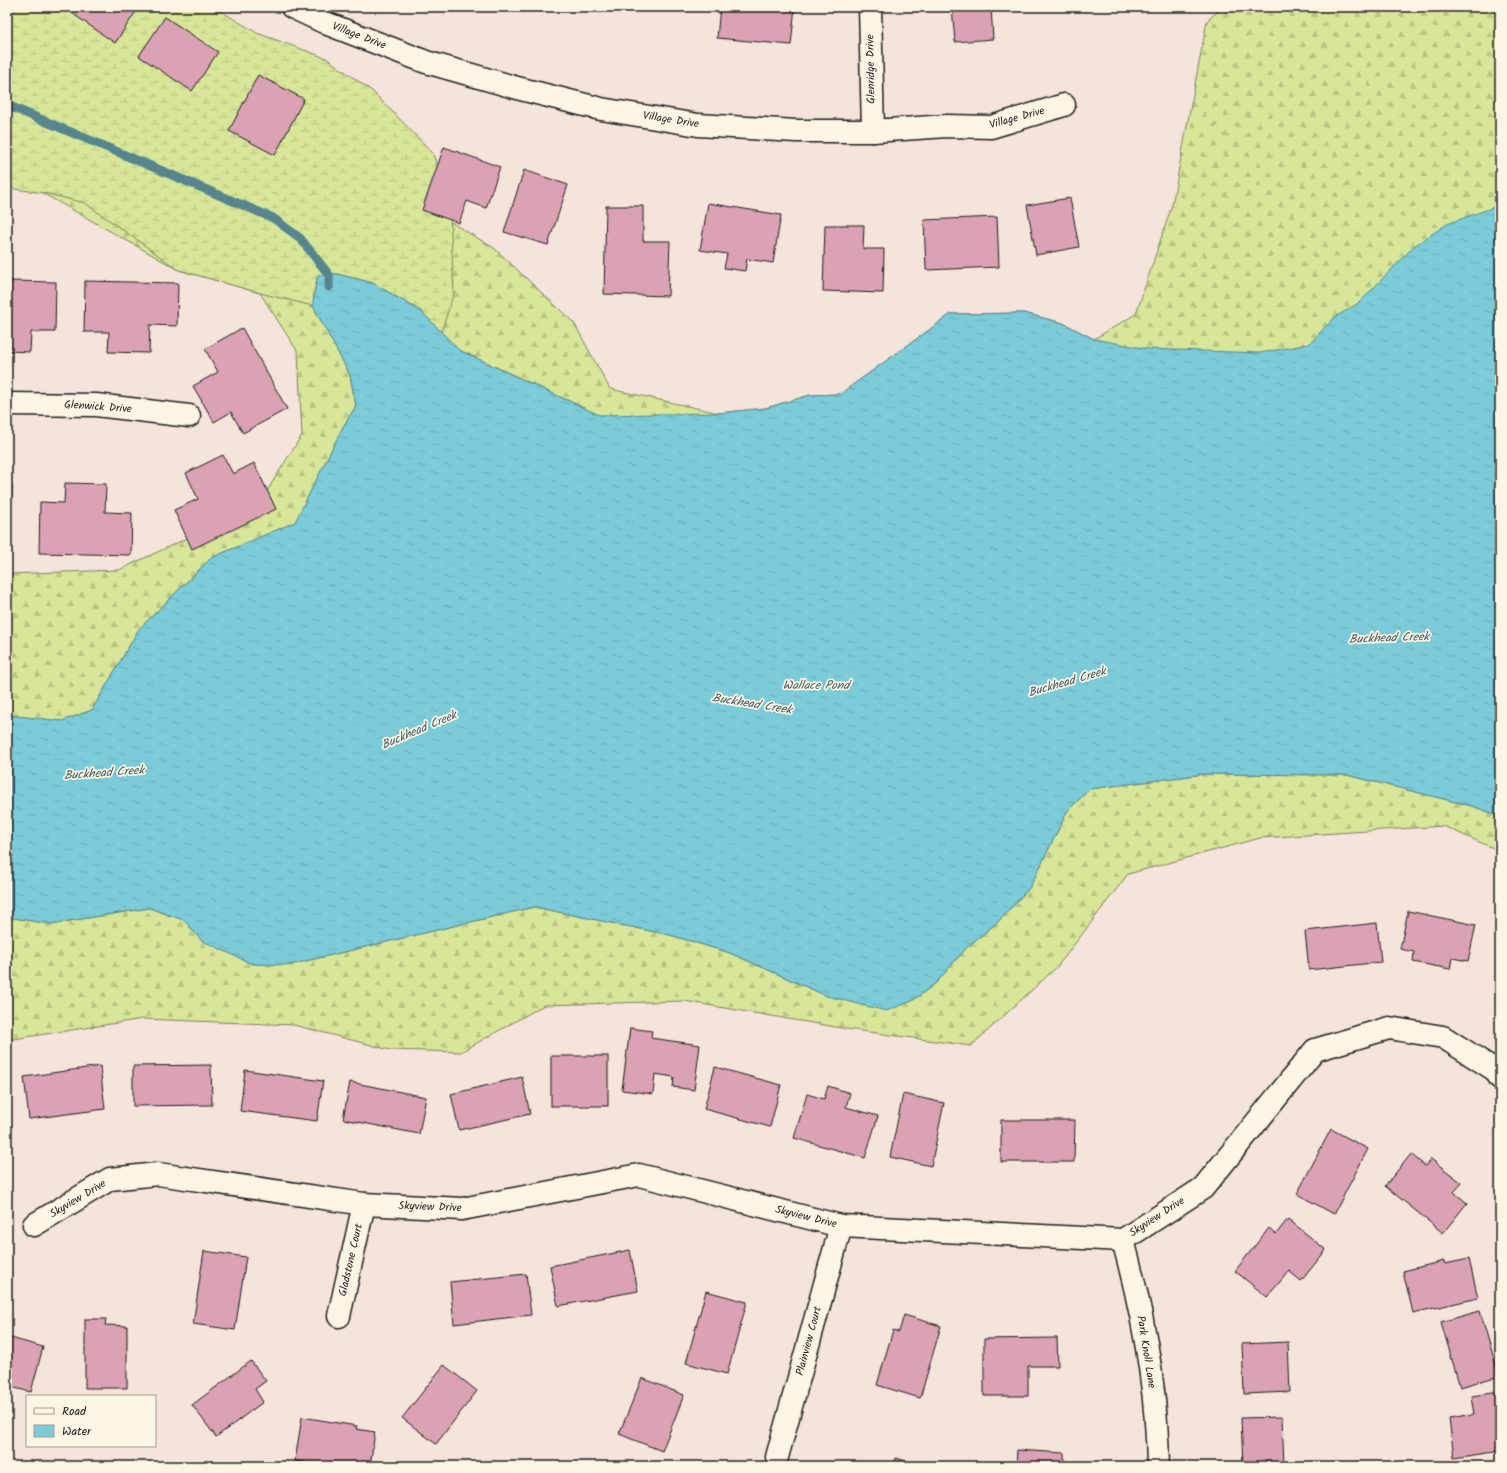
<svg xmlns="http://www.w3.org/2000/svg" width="1507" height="1473" viewBox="0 0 1507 1473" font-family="Kalam,sans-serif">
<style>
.forest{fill:url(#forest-firs);stroke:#7a815a}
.wetland{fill:url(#wetland-marsh);stroke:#7a815a}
.water{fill:url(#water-ripples);stroke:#56858d}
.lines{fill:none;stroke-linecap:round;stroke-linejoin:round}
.stream{stroke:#56858d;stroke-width:9}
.building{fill:#daa2b3;stroke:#1c1c1c}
.minor-casing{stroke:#1c1c1c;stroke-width:25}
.tertiary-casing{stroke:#1c1c1c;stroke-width:25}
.minor{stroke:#fcf5e5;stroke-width:22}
.tertiary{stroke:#fcf5e5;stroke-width:22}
.labels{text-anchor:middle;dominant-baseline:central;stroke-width:3.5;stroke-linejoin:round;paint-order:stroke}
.street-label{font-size:11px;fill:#1c1c1c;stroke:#fcf5e5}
.water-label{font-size:12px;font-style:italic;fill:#3e595e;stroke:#fcf5e5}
</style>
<defs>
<pattern id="forest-firs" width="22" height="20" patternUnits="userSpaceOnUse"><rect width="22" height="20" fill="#d7e699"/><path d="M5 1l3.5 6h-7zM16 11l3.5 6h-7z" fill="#b8c583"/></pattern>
<pattern id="wetland-marsh" width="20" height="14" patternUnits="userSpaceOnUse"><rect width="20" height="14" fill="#d7e699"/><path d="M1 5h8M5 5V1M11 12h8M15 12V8" fill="none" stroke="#b8c583"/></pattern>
<pattern id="water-ripples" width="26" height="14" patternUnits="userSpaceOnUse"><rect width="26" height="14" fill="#7ccbd8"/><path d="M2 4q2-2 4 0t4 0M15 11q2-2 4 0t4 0" fill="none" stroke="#6baeb9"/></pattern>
</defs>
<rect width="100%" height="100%" fill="#f5e4db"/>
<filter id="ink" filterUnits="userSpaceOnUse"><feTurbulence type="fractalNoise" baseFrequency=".025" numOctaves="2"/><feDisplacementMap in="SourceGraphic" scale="8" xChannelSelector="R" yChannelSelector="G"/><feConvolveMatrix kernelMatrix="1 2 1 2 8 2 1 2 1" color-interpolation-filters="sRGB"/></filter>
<g filter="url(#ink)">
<!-- forest -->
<g class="forest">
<polygon points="1222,7 1500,7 1500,320 962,459 599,415 459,350 441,332 313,306 350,375 356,406 343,427 295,523 211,558 139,629 92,710 62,721 7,715 7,574 119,570 258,505 302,435 298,352 260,293 179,270 7,173 385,183 494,248 574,323 610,389 719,413 766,408 810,395 840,394 951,314 1024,313 1063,323 1094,339 1136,314 1172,205 1207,21"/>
<polygon points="1204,774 1347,775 1472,806 1500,816 1500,851 1443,826 1260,838 1128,874 1057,967 971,1046 847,1029 684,1001 544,1005 461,1052 390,1050 294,1025 143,1019 7,1040 7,917 51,924 149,908 184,920 201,940 289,965 534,907 670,935 730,953 827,996 912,1001 936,983 967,947 1000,920 1030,887 1068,810 1090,789"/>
</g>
<!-- wetland -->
<polygon class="wetland" points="7,7 214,7 257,33 326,58 372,91 432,152 449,194 454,293 441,332 422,312 373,283 337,274 318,275 314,293 313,306 260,293 179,270 85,203 44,193 7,188"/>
<!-- water -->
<polygon class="water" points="1500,205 1500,816 1472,806 1347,775 1204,774 1090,789 1068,810 1030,887 1000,920 967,947 936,983 912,1001 886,1011 827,996 730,953 670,935 534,907 289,965 252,964 201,940 184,920 149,908 51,924 7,917 7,715 62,721 92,710 139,629 211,558 295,522 343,427 356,406 350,375 313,306 314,293 318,275 337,274 373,283 422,312 459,350 599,415 719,413 766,408 810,395 840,394 951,314 1024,313 1063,323 1094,339 1148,349 1260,353 1309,344 1334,318 1360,302 1414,246 1447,224"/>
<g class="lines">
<!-- stream -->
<polyline class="stream" points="7,105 273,218 300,238 329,275 329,287"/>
</g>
<!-- building -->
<g class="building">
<polygon points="63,7 139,7 115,43"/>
<polygon points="720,7 795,7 791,45 717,38"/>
<polygon points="952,7 991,7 993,39 955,42"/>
<polygon points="165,17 218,52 192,91 139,56"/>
<polygon points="258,75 304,99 275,155 229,131"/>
<polygon points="444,147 500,167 486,208 467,201 459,223 422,210"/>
<polygon points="524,170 568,185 548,245 504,232"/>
<polygon points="1070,198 1079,247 1036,255 1027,205"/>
<polygon points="708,203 781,215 773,263 747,259 745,271 724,268 727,254 700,250"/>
<polygon points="606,206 643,206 643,241 670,241 668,296 604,294"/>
<polygon points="997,217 999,267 926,270 924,220"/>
<polygon points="825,225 864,225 863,249 884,249 883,293 823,291"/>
<polygon points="7,281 56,282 55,332 31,332 30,352 7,351"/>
<polygon points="85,281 178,283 177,326 150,325 149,353 108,352 109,332 84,332"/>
<polygon points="242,328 287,409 243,433 231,412 214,422 193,386 218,372 205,349"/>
<polygon points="223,455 233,474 254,463 276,509 192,549 174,510 198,499 186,473"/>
<polygon points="65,483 106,484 105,512 132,513 131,555 39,553 40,502 64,503"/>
<polygon points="7,485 12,485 11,527 7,527"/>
<polygon points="1408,911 1476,925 1468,961 1452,958 1450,969 1413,962 1414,952 1400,949"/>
<polygon points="1377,923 1381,962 1309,970 1305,931"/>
<polygon points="630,1028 652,1031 651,1038 700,1045 694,1090 673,1087 674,1077 655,1074 653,1094 622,1090"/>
<rect x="551" y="1056" width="57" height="50"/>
<polygon points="211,1065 212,1105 133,1106 133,1066"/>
<polygon points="100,1066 105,1109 29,1119 24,1077"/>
<polygon points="715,1067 781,1085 770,1127 704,1109"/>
<polygon points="245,1070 323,1081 317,1121 240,1111"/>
<polygon points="522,1077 530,1114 459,1130 451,1094"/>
<polygon points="350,1082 426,1097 419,1134 343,1119"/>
<polygon points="828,1086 850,1093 846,1107 878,1116 865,1158 794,1138 807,1094 824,1099"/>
<polygon points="903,1094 944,1103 931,1166 890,1157"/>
<polygon points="1001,1120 1075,1120 1074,1162 1001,1162"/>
<polygon points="1331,1129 1368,1149 1334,1214 1297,1194"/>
<polygon points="1411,1154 1425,1166 1431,1159 1462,1183 1454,1192 1467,1203 1443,1233 1385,1186"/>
<polygon points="1288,1219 1326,1250 1301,1281 1289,1271 1267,1297 1235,1271 1269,1228 1276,1234"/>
<polygon points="630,1250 638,1291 558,1306 550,1266"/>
<polygon points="204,1251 246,1257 235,1330 193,1324"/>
<polygon points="1469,1259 1478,1298 1413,1313 1403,1271 1444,1261 1445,1264"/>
<polygon points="526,1274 531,1315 454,1324 450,1282"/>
<polygon points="706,1291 747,1302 727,1374 686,1363"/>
<polygon points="1480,1311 1499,1376 1460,1387 1441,1322"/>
<polygon points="904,1315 941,1326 920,1398 877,1385 893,1330 899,1332"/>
<polygon points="85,1319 106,1319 105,1325 127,1326 127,1388 85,1388"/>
<polygon points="7,1337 43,1347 31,1392 7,1386"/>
<polygon points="1057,1338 1058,1366 1028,1366 1028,1396 984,1396 984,1339"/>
<polygon points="1288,1342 1290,1392 1244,1394 1242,1344"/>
<polygon points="251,1361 266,1381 255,1389 263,1402 216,1437 192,1405"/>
<polygon points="444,1365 477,1391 436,1444 402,1418"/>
<polygon points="642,1378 684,1395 662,1451 619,1434"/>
<polygon points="1500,1392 1500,1451 1454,1458 1449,1418 1474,1414 1471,1396"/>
<polygon points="302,1417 357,1426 356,1429 375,1432 370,1466 330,1466 295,1461"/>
<polygon points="1282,1417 1284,1466 1243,1466 1241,1418"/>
<polygon points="1017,1450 1064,1453 1064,1466 1016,1466"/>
<polygon points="896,1458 923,1466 894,1466"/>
<polygon points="1500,1464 1500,1466 1479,1466"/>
</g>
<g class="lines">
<defs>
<g id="minor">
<polyline points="873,131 947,126 991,127 1064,105"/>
<polyline points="7,404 96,405 189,416"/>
<polyline points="34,1225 110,1179 158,1174 364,1204 462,1209 639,1175 841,1226 1123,1240 1203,1188 1315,1050 1389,1028 1443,1037 1495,1070 1500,1078"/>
<path d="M1123,1240C1143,1313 1157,1390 1158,1466"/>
<polyline points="339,1316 364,1204"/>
<polyline points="777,1457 841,1226"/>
</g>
<polyline id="tertiary" points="292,7 328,24 426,62 521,89 601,109 698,125 796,131 873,131 870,7"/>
</defs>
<!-- minor casing -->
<use href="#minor" class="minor-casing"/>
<!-- tertiary casing -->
<use href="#tertiary" class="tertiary-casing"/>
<!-- minor -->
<use href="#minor" class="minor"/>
<!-- tertiary -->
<use href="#tertiary" class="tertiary"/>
</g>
</g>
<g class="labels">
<!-- street labels -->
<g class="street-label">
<text transform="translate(359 36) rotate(21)">Village Drive</text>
<text transform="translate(871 69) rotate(-91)">Glenridge Drive</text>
<text transform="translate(1017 118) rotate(-15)">Village Drive</text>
<text transform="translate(671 120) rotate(9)">Village Drive</text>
<text transform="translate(98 407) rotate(4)">Glenwick Drive</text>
<text transform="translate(78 1199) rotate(-31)">Skyview Drive</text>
<text transform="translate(430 1207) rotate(2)">Skyview Drive</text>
<text transform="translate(806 1217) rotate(14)">Skyview Drive</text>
<text transform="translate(1157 1217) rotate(-33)">Skyview Drive</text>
<text transform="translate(351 1260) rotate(-77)">Gladstone Court</text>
<text transform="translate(809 1341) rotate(-75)">Plainview Court</text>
<text transform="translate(1146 1352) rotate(81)">Park Knoll Lane</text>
</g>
<!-- water labels -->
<g class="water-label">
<text transform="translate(1389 638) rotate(-2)">Buckhead Creek</text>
<text transform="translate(1067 682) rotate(-16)">Buckhead Creek</text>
<text x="816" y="685">Wallace Pond</text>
<text transform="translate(752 704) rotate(9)">Buckhead Creek</text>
<text transform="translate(419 730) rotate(-23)">Buckhead Creek</text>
<text transform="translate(104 773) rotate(-4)">Buckhead Creek</text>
</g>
</g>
<!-- margin -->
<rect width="1507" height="1473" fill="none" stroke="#fcf5e5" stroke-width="24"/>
<rect x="12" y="12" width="1483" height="1449" fill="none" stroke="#1c1c1c" stroke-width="1.5" filter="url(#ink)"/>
<!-- legend -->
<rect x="26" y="1395" width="130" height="52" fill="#fcf5e5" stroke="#a29e95"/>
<rect x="34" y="1408" width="20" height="6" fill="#fcf5e5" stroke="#a29e95"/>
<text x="62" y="1415" font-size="12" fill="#1c1c1c">Road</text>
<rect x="34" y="1425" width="20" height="12" fill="url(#water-ripples)" stroke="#a29e95"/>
<text x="62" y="1435" font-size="12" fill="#1c1c1c">Water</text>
</svg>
